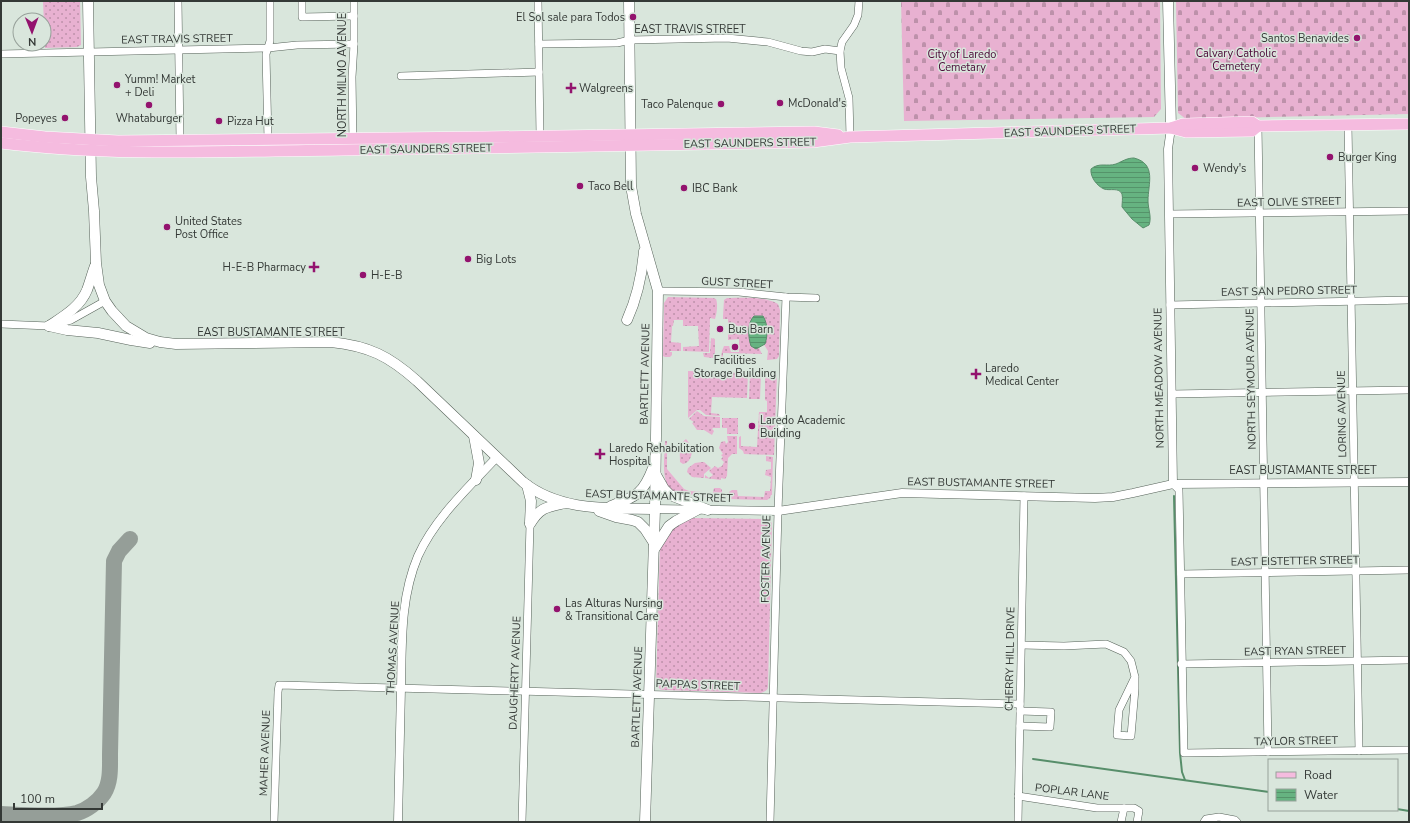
<svg xmlns="http://www.w3.org/2000/svg" width="1410" height="823" viewBox="0 0 1410 823" font-family="'Nunito Sans',sans-serif">
<style>
.grass{fill:url(#grass-dots)}
.cemetery{fill:url(#cemetery-stones)}
.water{fill:url(#water-rules);stroke:#578e6a}
.lines{fill:none;stroke-linecap:round;stroke-linejoin:round}
.stream{stroke:#578e6a;stroke-width:2}
.taxiway{stroke:#959e98;stroke-width:16}
.minor-casing{stroke:#566259;stroke-width:8}
.tertiary-casing{stroke:#566259;stroke-width:9}
.secondary-casing{stroke:#566259;stroke-width:11}
.primary-casing{stroke:#fff;stroke-width:12}
.minor{stroke:#fff;stroke-width:7}
.tertiary{stroke:#fff;stroke-width:8}
.secondary{stroke:#fff;stroke-width:10}
.primary{stroke:#f5bbdf;stroke-width:11}
.poi-dot{fill:#93136e;stroke:#d9e6dc;stroke-width:1.5}
.labels{text-anchor:middle;dominant-baseline:central;stroke-width:3;stroke-linejoin:round;paint-order:stroke}
.poi-label{font-size:11px;fill:#343936;stroke:#d9e6dc;text-anchor:start}
.street-label{font-size:11px;fill:#343936;stroke:#d9e6dc}
.park-label{font-size:11px;fill:#4c0938;stroke:#d9e6dc}
</style>
<defs>
<pattern id="grass-dots" width="8" height="8" patternUnits="userSpaceOnUse"><rect width="8" height="8" fill="#e8b1d1"/><path d="M2 2h.1M6 6h.1" fill="none" stroke="#bd91aa" stroke-width="1.8" stroke-linecap="round"/></pattern>
<pattern id="cemetery-stones" width="16" height="16" patternUnits="userSpaceOnUse"><rect width="16" height="16" fill="#e8b1d1"/><path d="M2 7V4a2 2 0 0 1 4 0v3zM10 15v-3a2 2 0 0 1 4 0v3z" fill="#bd91aa"/></pattern>
<pattern id="water-rules" width="6" height="5" patternUnits="userSpaceOnUse"><rect width="6" height="5" fill="#66b381"/><path d="M0 2.5h6" fill="none" stroke="#55936a"/></pattern>
</defs>
<rect width="100%" height="100%" fill="#d9e6dc"/>
<!-- grass -->
<g class="grass">
<polygon points="43,1 80,1 81,45 77,47 45,48"/>
<path d="M668,297L713,298L716,299C718,304 717,313 715,319L710,318L709,352L683,351V347L699,346L698,326H683V320H674L673,326H672L671,342L681,343V351H670V352H672V355L670,357H665L663,356L664,303Z"/>
<path d="M727,298C743,298 764,296 778,304L780,310L779,356L777,359L767,360L768,351L763,343L758,346L762,354L723,353V358L721,359L722,351L724,346H729L731,352H739V339L728,340V319H723V316L724,300Z"/>
<polygon points="711,338 715,339 715,356 713,358 704,357 703,353 710,353"/>
<polygon points="688,371 748,373 747,398 712,397 711,413 719,414 720,416 706,415 700,410 697,410 688,418"/>
<polygon points="750,373 761,374 760,399 749,399"/>
<polygon points="765,374 777,374 774,455 744,454 743,451 739,448 739,437 741,436 741,446 757,447 759,412 767,412 767,401 765,400"/>
<polygon points="697,411 704,416 720,417 720,428 713,428 712,429 714,431 712,435 704,430 697,430 692,423 694,422 689,419"/>
<polygon points="722,418 738,418 738,434 727,434 727,428 722,428"/>
<polygon points="727,436 737,436 737,454 732,454 728,458 727,476 725,479 721,478 721,480 705,478 705,475 709,478 713,475 709,471 715,466 718,468 722,466 724,462 721,459 723,457 721,455 723,454 719,448 721,442 725,441 726,444 728,442"/>
<path d="M686,439L689,443L688,445L692,450C692,455 690,463 683,464L680,462C680,451 678,445 686,439Z"/>
<path d="M665,441H667V469L684,489L689,491L713,493L714,488H720L722,490V499C713,499 706,496 697,495C690,494 682,495 676,493C659,486 665,456 665,441Z"/>
<polygon points="766,456 773,457 772,495 771,495 770,498 767,500 729,499 729,492 732,490 737,490 738,496 764,497 765,491 770,491 771,477 765,475 766,470 771,469 771,462 766,461"/>
<polygon points="702,462 704,462 711,468 704,474 704,478 692,477 687,472 688,468 695,463"/>
<path d="M690,518L766,519L772,523L768,686C768,690 766,691 761,693L663,690L660,689L656,686L660,546L664,535Z"/>
</g>
<!-- cemetery -->
<g class="cemetery">
<polygon points="901,1 1160,1 1161,109 1154,117 904,121"/>
<polygon points="1176,1 1409,1 1409,114 1186,119 1178,113"/>
</g>
<!-- water -->
<g class="water">
<path d="M1134,158C1157,164 1148,184 1148,201C1148,209 1152,217 1149,225L1143,228L1132,219L1122,207C1122,203 1123,198 1122,194C1119,187 1110,191 1104,189C1097,186 1090,177 1091,169C1099,162 1107,167 1116,164C1123,161 1127,158 1134,158Z"/>
<path d="M754,316H763C768,324 768,335 765,344L756,349L751,346C748,337 747,323 754,316Z"/>
</g>
<g class="lines">
<!-- stream -->
<g class="stream">
<polyline points="1174,496 1180,753 1182,772 1185,780"/>
<polyline points="1033,759 1269,792"/>
<polyline points="1397,809 1409,811"/>
</g>
<!-- taxiway -->
<path class="taxiway" d="M1,814C22,815 58,818 77,813C87,810 98,802 104,793C111,782 110,767 110,754L114,561L119,551L130,539"/>
<defs>
<g id="minor">
<polyline points="178,1 180,140"/>
<polyline points="302,1 302,17 354,16"/>
<polyline points="538,1 540,136"/>
<polyline points="539,44 617,43 630,40 727,38 768,42 801,51 812,52 825,49 840,51"/>
<polyline points="1,54 268,48 297,45 354,44"/>
<polyline points="401,76 539,72"/>
<polyline points="1348,125 1359,751"/>
<polyline points="1258,126 1268,752"/>
<polyline points="850,137 849,98 841,68 840,51 842,42 854,25 858,15 859,1"/>
<polyline points="268,140 266,54 270,41 270,1"/>
<polyline points="353,143 352,77 354,44 354,1"/>
<polyline points="1169,214 1409,211"/>
<polyline points="658,291 739,292 786,297 816,298"/>
<polyline points="1170,305 1409,300"/>
<polyline points="1,324 49,326 71,320 105,301"/>
<polyline points="1172,394 1409,390"/>
<polyline points="1173,484 1179,490 1184,753 1409,750"/>
<polyline points="1181,574 1409,570"/>
<polyline points="1022,645 1064,646 1106,644 1124,652 1131,661 1135,677 1135,689 1131,736 1117,735 1119,710 1135,677"/>
<polyline points="1181,664 1409,660"/>
<polyline points="1020,726 1050,727 1051,712 1020,711"/>
<polyline points="1018,796 1097,808 1134,808 1139,811 1137,822"/>
<polyline points="274,822 278,692 279,685 1020,704"/>
<polyline points="522,822 530,524"/>
<polyline points="770,822 778,511 786,297"/>
<polyline points="1018,822 1024,496"/>
<polyline points="1121,822 1124,808"/>
<polyline points="1204,822 1206,819 1219,817 1235,820 1237,822"/>
</g>
<g id="tertiary">
<polyline points="1171,128 1168,149 1173,484"/>
<polyline points="655,509 778,511 902,493 1095,498 1113,497 1133,493 1173,484 1409,482"/>
<path d="M398,822C399,777 400,733 401,688C402,644 400,598 418,556C435,518 469,487 497,457"/>
</g>
<g id="secondary">
<path d="M88,1L91,177L94,211L96,263L99,285L105,301L112,311L126,326L146,338L160,342L176,344L331,342C369,346 389,356 417,381L523,482C560,512 610,508 655,509"/>
<polyline points="629,1 631,186 636,214 658,291 655,509 645,822"/>
<polyline points="1168,1 1171,128"/>
<path d="M627,320C637,298 642,275 644,251"/>
<polyline points="49,326 67,330 98,333 131,340 150,343"/>
<path d="M49,326C64,316 80,307 87,290C90,282 92,274 95,266"/>
<polyline points="474,436 479,463 476,480"/>
<polyline points="656,475 664,489 670,495 708,510"/>
<polyline points="527,485 531,501 530,522"/>
<path d="M611,506C637,496 643,494 653,468"/>
<polyline points="599,511 616,517 632,520 638,522 645,529 654,543"/>
<path d="M530,524C540,507 547,507 565,503"/>
<polyline points="655,548 669,526 676,521 697,510"/>
</g>
<g id="primary">
<polyline points="1171,128 1186,132 1252,131 1258,126"/>
<polyline points="1,132 45,137 118,141 484,137 814,132 838,135"/>
<path d="M1,143C114,157 230,151 344,150C500,148 657,145 813,142L850,137L1171,128L1183,124L1252,122L1258,126L1409,124"/>
</g>
</defs>
<!-- minor casing -->
<use href="#minor" class="minor-casing"/>
<!-- tertiary casing -->
<use href="#tertiary" class="tertiary-casing"/>
<!-- secondary casing -->
<use href="#secondary" class="secondary-casing"/>
<!-- primary casing -->
<use href="#primary" class="primary-casing"/>
<!-- minor -->
<use href="#minor" class="minor"/>
<!-- tertiary -->
<use href="#tertiary" class="tertiary"/>
<!-- secondary -->
<use href="#secondary" class="secondary"/>
<!-- primary -->
<use href="#primary" class="primary"/>
</g>
<!-- markers -->
<g class="poi-dot">
<circle cx="633" cy="17" r="4"/>
<circle cx="1357" cy="38" r="4"/>
<circle cx="117" cy="85" r="4"/>
<path d="M569 82h4v4h4v4h-4v4h-4v-4h-4v-4h4z"/>
<circle cx="780" cy="103" r="4"/>
<circle cx="721" cy="104" r="4"/>
<circle cx="149" cy="105" r="4"/>
<circle cx="65" cy="118" r="4"/>
<circle cx="219" cy="121" r="4"/>
<circle cx="1330" cy="157" r="4"/>
<circle cx="1195" cy="168" r="4"/>
<circle cx="580" cy="186" r="4"/>
<circle cx="684" cy="188" r="4"/>
<circle cx="167" cy="227" r="4"/>
<circle cx="468" cy="259" r="4"/>
<path d="M312 261h4v4h4v4h-4v4h-4v-4h-4v-4h4z"/>
<circle cx="363" cy="275" r="4"/>
<circle cx="720" cy="329" r="4"/>
<circle cx="735" cy="347" r="4"/>
<path d="M974 368h4v4h4v4h-4v4h-4v-4h-4v-4h4z"/>
<circle cx="752" cy="426" r="4"/>
<path d="M598 448h4v4h4v4h-4v4h-4v-4h-4v-4h4z"/>
<circle cx="557" cy="609" r="4"/>
</g>
<g class="labels">
<!-- poi labels -->
<g class="poi-label">
<text x="625" y="17" text-anchor="end">El Sol sale para Todos</text>
<text x="1349" y="38" text-anchor="end">Santos Benavides</text>
<text x="125" y="79">Yumm! Market<tspan x="125" dy="13">+ Deli</tspan></text>
<text x="579" y="88">Walgreens</text>
<text x="788" y="103">McDonald's</text>
<text x="713" y="104" text-anchor="end">Taco Palenque</text>
<text x="57" y="118" text-anchor="end">Popeyes</text>
<text x="149" y="118" text-anchor="middle">Whataburger</text>
<text x="227" y="121">Pizza Hut</text>
<text x="1338" y="157">Burger King</text>
<text x="1203" y="168">Wendy's</text>
<text x="588" y="186">Taco Bell</text>
<text x="692" y="188">IBC Bank</text>
<text x="175" y="221">United States<tspan x="175" dy="13">Post Office</tspan></text>
<text x="476" y="259">Big Lots</text>
<text x="306" y="267" text-anchor="end">H-E-B Pharmacy</text>
<text x="371" y="275">H-E-B</text>
<text x="728" y="329">Bus Barn</text>
<text x="735" y="360" text-anchor="middle">Facilities<tspan x="735" dy="13">Storage Building</tspan></text>
<text x="985" y="368">Laredo<tspan x="985" dy="13">Medical Center</tspan></text>
<text x="760" y="420">Laredo Academic<tspan x="760" dy="13">Building</tspan></text>
<text x="609" y="448">Laredo Rehabilitation<tspan x="609" dy="13">Hospital</tspan></text>
<text x="565" y="603">Las Alturas Nursing<tspan x="565" dy="13">&amp; Transitional Care</tspan></text>
</g>
<!-- street labels -->
<g class="street-label">
<text x="690" y="29">EAST TRAVIS STREET</text>
<text transform="translate(177 39) rotate(-1)">EAST TRAVIS STREET</text>
<text transform="translate(342 75) rotate(-90)">NORTH MILMO AVENUE</text>
<text transform="translate(1070 131) rotate(-2)">EAST SAUNDERS STREET</text>
<text transform="translate(750 143) rotate(-1)">EAST SAUNDERS STREET</text>
<text transform="translate(426 149) rotate(-1)">EAST SAUNDERS STREET</text>
<text transform="translate(1289 202) rotate(-1)">EAST OLIVE STREET</text>
<text transform="translate(737 283) rotate(3)">GUST STREET</text>
<text transform="translate(1289 291) rotate(-1)">EAST SAN PEDRO STREET</text>
<text x="271" y="332">EAST BUSTAMANTE STREET</text>
<text transform="translate(645 374) rotate(-89)">BARTLETT AVENUE</text>
<text transform="translate(1159 378) rotate(-91)">NORTH MEADOW AVENUE</text>
<text transform="translate(1251 379) rotate(-91)">NORTH SEYMOUR AVENUE</text>
<text transform="translate(1342 414) rotate(-91)">LORING AVENUE</text>
<text x="1303" y="470">EAST BUSTAMANTE STREET</text>
<text transform="translate(981 483) rotate(1)">EAST BUSTAMANTE STREET</text>
<text transform="translate(659 496) rotate(2)">EAST BUSTAMANTE STREET</text>
<text transform="translate(766 559) rotate(-89)">FOSTER AVENUE</text>
<text transform="translate(1295 561) rotate(-1)">EAST EISTETTER STREET</text>
<text transform="translate(393 648) rotate(-87)">THOMAS AVENUE</text>
<text transform="translate(1295 651) rotate(-1)">EAST RYAN STREET</text>
<text transform="translate(1010 659) rotate(-89)">CHERRY HILL DRIVE</text>
<text transform="translate(515 673) rotate(-88)">DAUGHERTY AVENUE</text>
<text transform="translate(698 685) rotate(2)">PAPPAS STREET</text>
<text transform="translate(637 697) rotate(-88)">BARTLETT AVENUE</text>
<text transform="translate(1296 741) rotate(-1)">TAYLOR STREET</text>
<text transform="translate(265 753) rotate(-88)">MAHER AVENUE</text>
<text transform="translate(1072 792) rotate(7)">POPLAR LANE</text>
</g>
<!-- park labels -->
<g class="park-label">
<text x="1236" y="53">Calvary Catholic<tspan x="1236" dy="13">Cemetery</tspan></text>
<text x="962" y="54">City of Laredo<tspan x="962" dy="13">Cemetary</tspan></text>
</g>
</g>
<!-- border -->
<rect width="1410" height="823" fill="none" stroke="#343936" stroke-width="4"/>
<!-- legend -->
<rect x="1268" y="759" width="130" height="52" fill="#d9e6dc" stroke="#97a19a"/>
<rect x="1276" y="772" width="20" height="6" fill="#f5bbdf" stroke="#97a19a"/>
<text x="1304" y="779" font-size="12" fill="#343936">Road</text>
<rect x="1276" y="789" width="20" height="12" fill="url(#water-rules)" stroke="#97a19a"/>
<text x="1304" y="799" font-size="12" fill="#343936">Water</text>
<!-- north arrow -->
<g transform="translate(32 32) rotate(179)"><circle r="19" fill="#d9e6dc" stroke="#97a19a"/>
<path d="M0-3L7 15L0 10L-7 15Z" fill="#93136e"/>
<text y="-6" font-size="11" font-weight="bold" text-anchor="middle" fill="#343936">N</text>
</g>
<!-- scale -->
<path d="M14 803v6h88v-6" fill="none" stroke="#343936" stroke-width="2"/>
<text x="20" y="803" font-size="12" fill="#343936" stroke="#d9e6dc" stroke-width="3" paint-order="stroke">100 m</text>
</svg>
